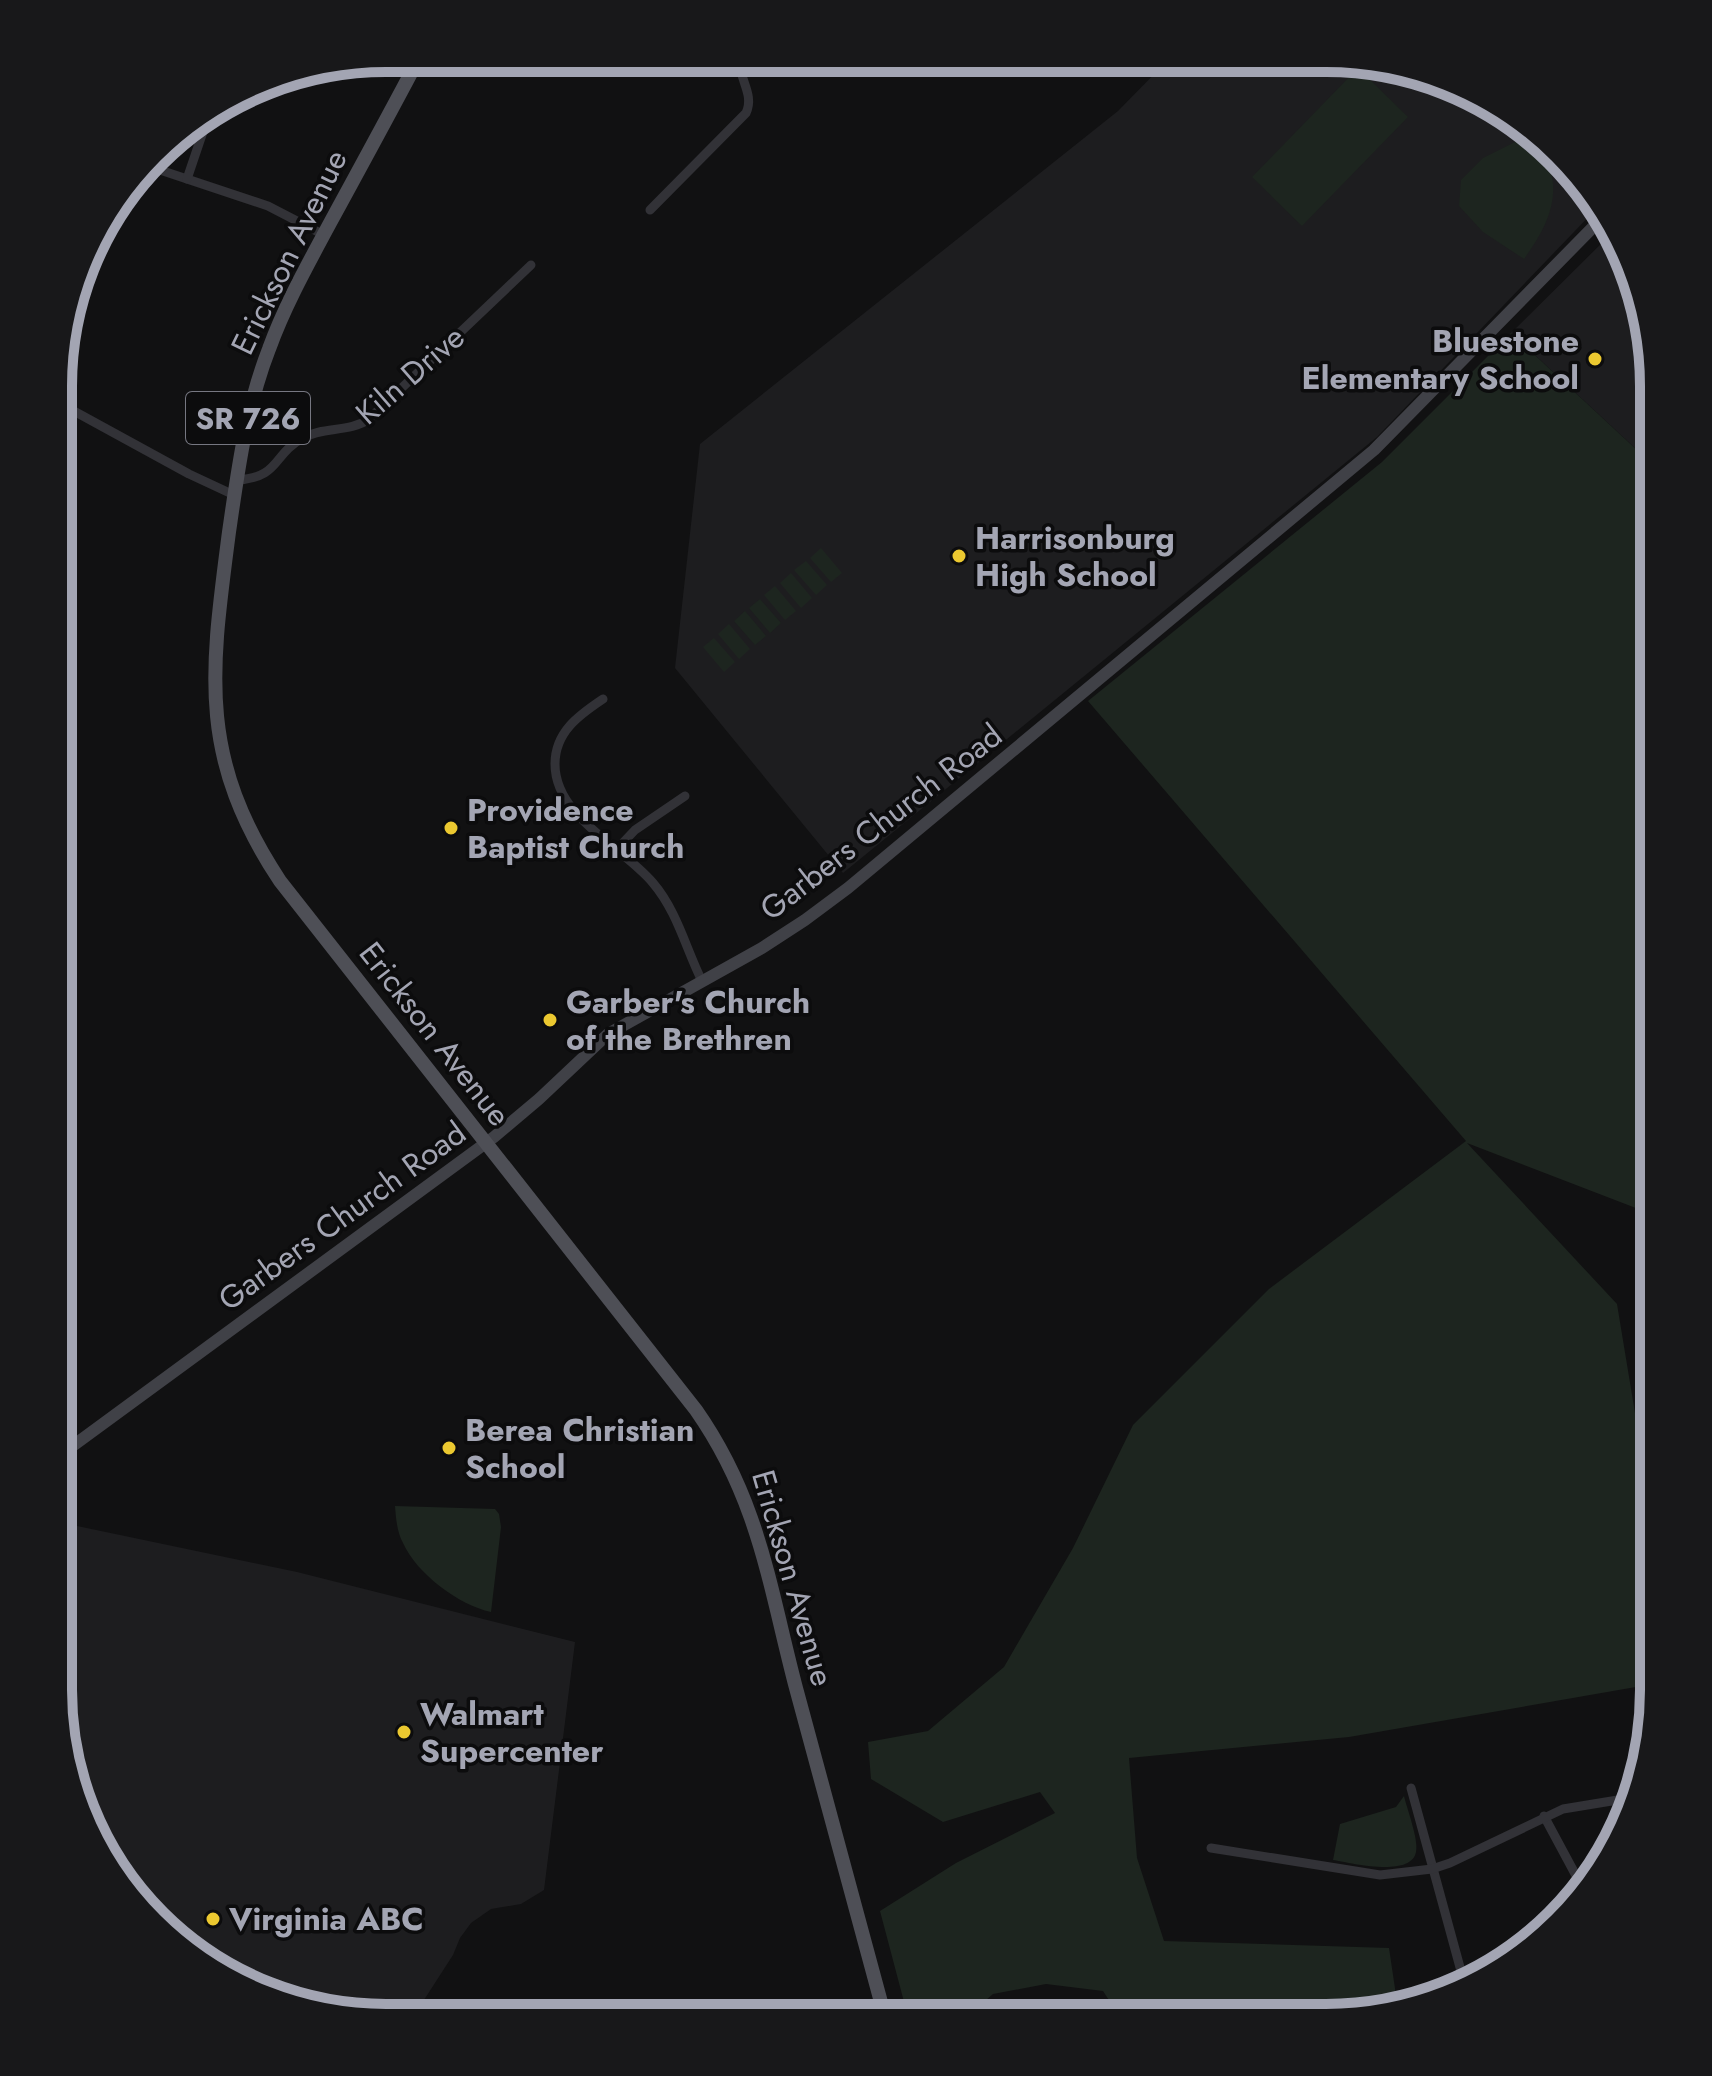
<svg xmlns="http://www.w3.org/2000/svg" width="1712" height="2076" viewBox="0 0 1712 2076" font-family="Jost,sans-serif">
<style>
.built{fill:#1d1d1f}
.green{fill:#1d251f}
.lines{fill:none;stroke-linecap:round;stroke-linejoin:round}
.stream{stroke:#282d35;stroke-width:3}
.street{stroke:#323237;stroke-width:9}
.secondary{stroke:#404147;stroke-width:12}
.primary{stroke:#4e4f56;stroke-width:14}
.poi-dot{fill:#ebc830;stroke:#0c0c0d;stroke-width:3}
.labels{text-anchor:middle;dominant-baseline:central;stroke-width:7;stroke-linejoin:round;paint-order:stroke}
.shield{fill:#0c0c0d;stroke:#767781;stroke-width:2}
.shield-label{font-size:30px;font-weight:bold;fill:#a3a5b3}
.street-label{font-size:32px;fill:#a3a5b3;stroke:#0c0c0d}
.poi-label{font-size:32px;font-weight:bold;fill:#a3a5b3;stroke:#0c0c0d;text-anchor:start}
.rim{fill:none;stroke:#a3a5b3;stroke-width:10}
</style>
<rect width="100%" height="100%" fill="#111112"/>
<!-- built -->
<g class="built">
<polygon points="1168,60 1370,61 1509,113 1597,208 1377,437 843,873 675,668 700,444 1118,111"/>
<polygon points="1614,231 1643,301 1654,385 1652,464 1511,333"/>
<polygon points="58,1522 297,1572 575,1642 544,1890 521,1904 491,1909 471,1923 460,1938 453,1955 413,2017 364,2017 281,2001 204,1963 102,1854 69,1775 58,1691"/>
<polygon points="1188,2003 1191,2017 1137,2017"/>
</g>
<!-- green -->
<g class="green">
<polygon points="1358,68 1408,117 1302,226 1252,177"/>
<path d="M1529,135C1569,178 1554,218 1524,259L1483,232L1459,206L1461,180L1483,158Z"/>
<polygon points="1511,333 1652,464 1654,462 1654,1215 1467,1143 1617,1304 1653,1522 1653,1684 1349,1737 1129,1758 1137,1858 1164,1941 1389,1948 1397,2002 1347,2017 1191,2017 1187,2003 1137,2017 1120,2017 1103,1991 1046,1984 993,1994 966,2017 908,2017 880,1911 956,1863 1055,1813 1040,1792 943,1822 871,1779 868,1742 928,1731 1004,1667 1073,1548 1133,1425 1269,1289 1466,1141 1088,701 1382,462"/>
<polygon points="821,548 842,573 831,582 810,558"/>
<polygon points="806,561 827,585 816,595 794,570"/>
<polygon points="791,573 812,598 801,608 780,583"/>
<polygon points="775,586 796,611 785,620 764,595"/>
<polygon points="760,599 781,623 770,633 749,608"/>
<polygon points="745,611 766,636 755,645 734,621"/>
<polygon points="729,624 750,649 739,659 718,634"/>
<polygon points="714,638 735,662 724,672 703,647"/>
<path d="M395,1506L495,1509L499,1514L501,1527L491,1612C459,1605 417,1574 403,1543C397,1532 396,1519 395,1506Z"/>
<path d="M1404,1796C1407,1809 1419,1840 1416,1852C1411,1878 1351,1863 1333,1860L1340,1824L1396,1807Z"/>
</g>
<g class="lines">
<!-- stream -->
<polyline class="stream" points="1649,1675 1653,1673"/>
<!-- street -->
<g class="street">
<polyline points="423,58 442,64 463,58"/>
<polyline points="148,166 268,206 324,235"/>
<polyline points="187,179 208,117"/>
<path d="M650,210L746,113C755,94 738,79 740,59"/>
<polyline points="61,404 189,474 234,495"/>
<path d="M236,480C281,478 272,454 303,438C324,426 349,433 369,419L531,265"/>
<path d="M603,699C579,715 555,732 555,764C555,817 623,847 653,883C677,911 686,949 702,981"/>
<polyline points="617,849 635,830 685,796"/>
<polyline points="1411,1788 1464,1982"/>
<polyline points="1544,1816 1580,1883 1584,1886"/>
<polyline points="1211,1848 1380,1875 1432,1869 1450,1863 1563,1809 1636,1797"/>
</g>
<!-- secondary -->
<polyline class="secondary" points="59,1456 494,1137 539,1099 608,1034 762,948 805,920 848,888 1374,450 1604,216"/>
<!-- primary -->
<path class="primary" d="M419,58C390,113 360,168 330,223C308,264 285,305 269,349C246,408 238,470 229,532C211,671 197,756 280,881L696,1410C759,1500 769,1585 796,1688C825,1798 856,1907 885,2017"/>
</g>
<!-- markers -->
<g class="poi-dot">
<circle cx="1595" cy="359" r="8"/>
<circle cx="959" cy="556" r="8"/>
<circle cx="451" cy="828" r="8"/>
<circle cx="550" cy="1020" r="8"/>
<circle cx="449" cy="1448" r="8"/>
<circle cx="404" cy="1732" r="8"/>
<circle cx="213" cy="1919" r="8"/>
</g>
<g class="labels">
<!-- shield labels -->
<rect class="shield" x="186" y="392" width="124" height="52" rx="6"/>
<g class="shield-label">
<text x="248" y="418">SR 726</text>
</g>
<!-- street labels -->
<g class="street-label">
<text transform="translate(289 252) rotate(-64)">Erickson Avenue</text>
<text transform="translate(410 375) rotate(-41)">Kiln Drive</text>
<text transform="translate(881 822) rotate(-38)">Garbers Church Road</text>
<text transform="translate(435 1034) rotate(52)">Erickson Avenue</text>
<text transform="translate(342 1216) rotate(-36)">Garbers Church Road</text>
<text transform="translate(793 1578) rotate(74)">Erickson Avenue</text>
</g>
<!-- poi labels -->
<g class="poi-label">
<text x="1579" y="341" text-anchor="end">Bluestone<tspan x="1579" dy="37">Elementary School</tspan></text>
<text x="975" y="538">Harrisonburg<tspan x="975" dy="37">High School</tspan></text>
<text x="467" y="810">Providence<tspan x="467" dy="37">Baptist Church</tspan></text>
<text x="566" y="1002">Garber's Church<tspan x="566" dy="37">of the Brethren</tspan></text>
<text x="465" y="1430">Berea Christian<tspan x="465" dy="37">School</tspan></text>
<text x="420" y="1714">Walmart<tspan x="420" dy="37">Supercenter</tspan></text>
<text x="229" y="1919">Virginia ABC</text>
</g>
</g>
<!-- crop -->
<path d="M0 0H1712V2076H0ZM386 72H1326A314 314 0 0 1 1640 386V1690A314 314 0 0 1 1326 2004H386A314 314 0 0 1 72 1690V386A314 314 0 0 1 386 72Z" fill="#18181a" fill-rule="evenodd"/>
<path class="rim" d="M386 72H1326A314 314 0 0 1 1640 386V1690A314 314 0 0 1 1326 2004H386A314 314 0 0 1 72 1690V386A314 314 0 0 1 386 72Z"/>
</svg>
